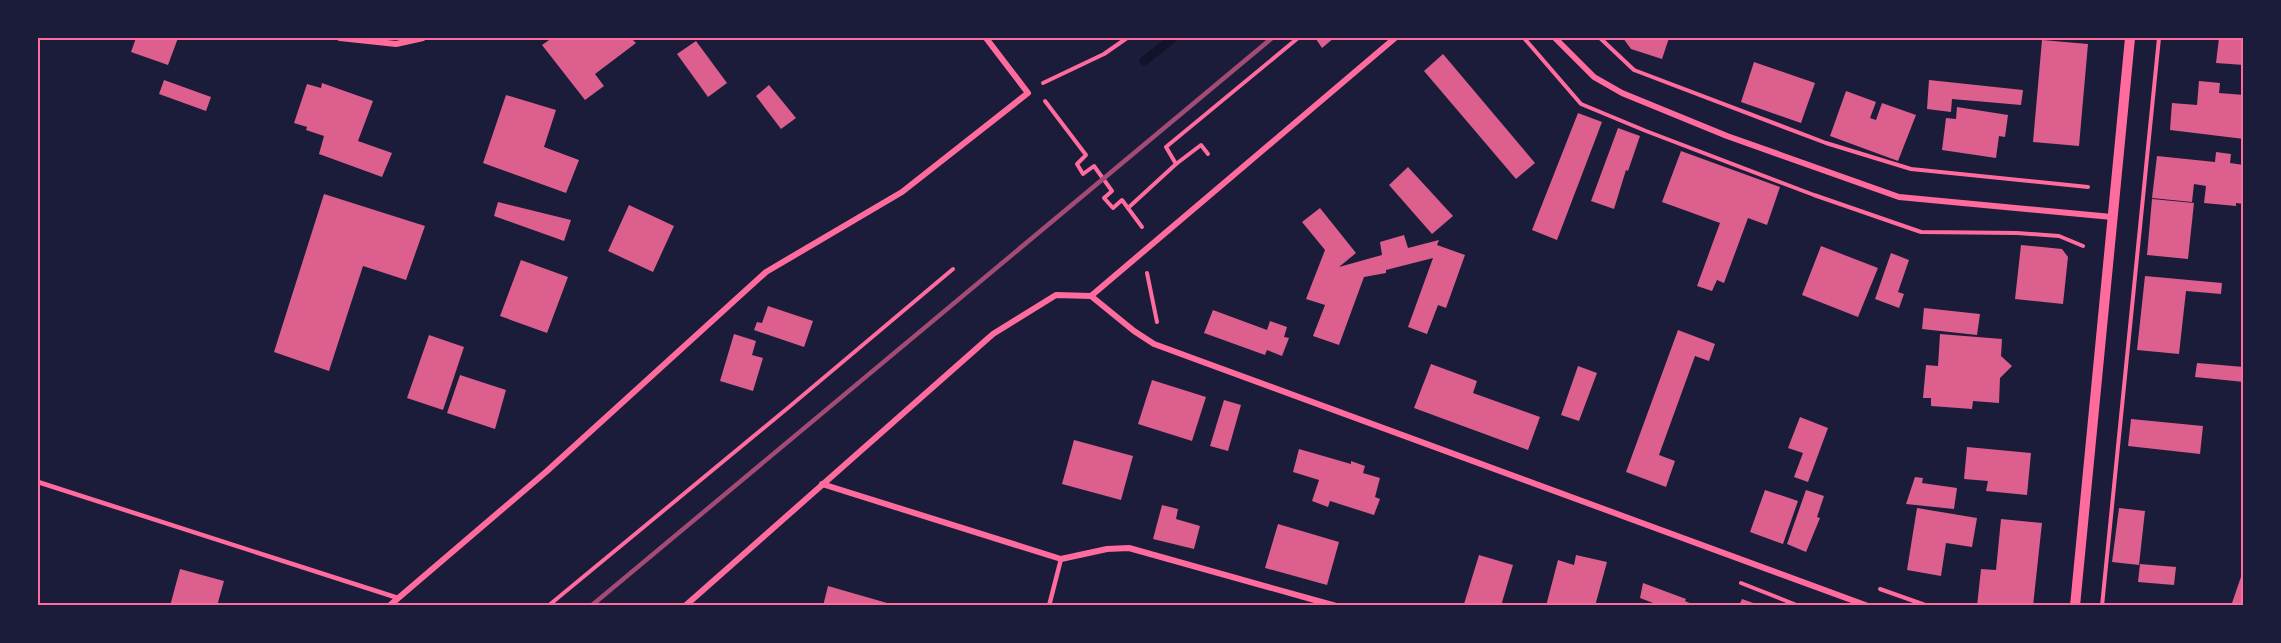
<svg xmlns="http://www.w3.org/2000/svg" width="2281" height="643" viewBox="0 0 2281 643" font-family="Poppins,sans-serif">
<style>
.lines{fill:none;stroke-linecap:round;stroke-linejoin:round}
.stream{stroke:#12122b;stroke-width:9}
.building{fill:#dd5f8e}
.path{stroke:#ff6b9d;stroke-width:4}
.service{stroke:#ff6b9d;stroke-width:4.5}
.minor{stroke:#ff6b9d;stroke-width:6}
.tertiary{stroke:#ff6b9d;stroke-width:10}
.rail{stroke:#a44b75;stroke-width:4.5}
.neatline{fill:none;stroke:#ff6b9d;stroke-width:2}
</style>
<rect width="100%" height="100%" fill="#1b1b3a"/>
<g class="lines">
<!-- stream -->
<polyline class="stream" points="1144,61 1173,38"/>
</g>
<!-- building -->
<g class="building">
<polygon points="136,38 178,38 168,65 131,52"/>
<polygon points="552,38 631,38 636,43 595,74 604,86 585,100 542,45"/>
<polygon points="1317,38 1334,38 1322,48 1316,39"/>
<polygon points="1623,38 1669,38 1662,59 1631,49"/>
<polygon points="2219,38 2244,38 2244,65 2216,63"/>
<polygon points="2042,40 2088,44 2079,146 2033,142"/>
<polygon points="696,41 727,83 708,97 677,54"/>
<polygon points="1443,54 1535,163 1516,179 1424,71"/>
<polygon points="1754,62 1815,83 1801,123 1741,102"/>
<polygon points="164,80 211,97 206,111 159,94"/>
<polygon points="1929,80 2023,90 2021,105 1952,99 1951,112 1927,109"/>
<polygon points="2199,81 2220,83 2219,93 2244,95 2244,139 2170,130 2172,103 2197,105"/>
<polygon points="322,83 373,101 358,141 392,153 382,177 319,154 324,136 306,130 307,127 294,123 307,84 321,88"/>
<polygon points="769,85 796,118 781,129 756,96"/>
<polygon points="1846,91 1876,102 1870,118 1876,120 1882,103 1916,115 1898,161 1830,136"/>
<polygon points="506,95 556,110 544,147 579,160 566,193 483,163"/>
<polygon points="1957,107 2008,115 2005,137 1999,136 1996,158 1942,150 1946,118 1956,119"/>
<polygon points="1578,113 1602,122 1557,240 1532,230"/>
<polygon points="1618,128 1640,136 1628,171 1626,170 1614,209 1591,201"/>
<polygon points="1681,151 1780,187 1767,225 1748,218 1724,283 1717,280 1712,291 1697,286 1720,223 1662,202"/>
<polygon points="2216,152 2231,154 2230,163 2244,165 2244,204 2236,203 2236,206 2204,203 2206,186 2194,184 2192,202 2152,198 2157,156 2215,162"/>
<polygon points="1408,167 1453,216 1432,234 1389,185"/>
<polygon points="324,194 425,226 406,280 363,266 329,371 274,352"/>
<polygon points="2152,199 2194,203 2188,259 2147,255"/>
<polygon points="498,202 571,220 564,241 494,216"/>
<polygon points="629,205 674,226 653,272 608,251"/>
<polygon points="1320,208 1356,253 1339,267 1382,255 1380,242 1404,235 1408,248 1439,240 1437,245 1465,255 1446,308 1438,305 1427,334 1408,327 1433,258 1386,270 1386,273 1364,277 1339,345 1313,336 1325,305 1306,299 1325,250 1302,222"/>
<polygon points="2021,245 2062,249 2068,257 2063,304 2015,299"/>
<polygon points="1821,246 1878,268 1858,317 1802,295"/>
<polygon points="1891,253 1909,260 1898,292 1904,294 1899,308 1875,299"/>
<polygon points="521,260 568,277 547,333 500,316"/>
<polygon points="2145,276 2222,283 2221,294 2186,291 2179,354 2137,350"/>
<polygon points="768,306 813,321 804,347 754,330 757,322 762,323"/>
<polygon points="1924,308 1980,314 1977,335 1922,329"/>
<polygon points="1213,310 1267,330 1270,321 1287,327 1284,337 1289,338 1282,356 1267,350 1265,355 1204,333"/>
<polygon points="1678,330 1715,344 1709,361 1695,356 1659,455 1675,461 1666,487 1626,472"/>
<polygon points="734,334 756,341 752,355 763,358 753,391 720,381"/>
<polygon points="1940,334 2002,339 2001,356 2012,366 2000,378 1999,403 1973,401 1972,409 1931,406 1931,398 1923,398 1926,365 1938,366"/>
<polygon points="429,335 464,347 443,410 407,398"/>
<polygon points="2197,363 2244,367 2244,382 2195,377"/>
<polygon points="1431,364 1477,381 1473,393 1540,417 1528,450 1414,408"/>
<polygon points="1578,366 1597,373 1579,421 1561,415"/>
<polygon points="460,375 506,390 495,429 447,413"/>
<polygon points="1152,380 1206,397 1192,441 1138,424"/>
<polygon points="1224,400 1241,405 1228,451 1210,446"/>
<polygon points="1800,417 1828,428 1808,482 1794,477 1803,453 1788,448"/>
<polygon points="2131,419 2203,426 2200,454 2128,446"/>
<polygon points="1074,440 1133,456 1121,500 1062,484"/>
<polygon points="1967,447 2031,453 2027,495 1986,491 1988,481 1964,479"/>
<polygon points="1299,449 1351,464 1351,461 1365,466 1363,473 1380,478 1375,497 1380,499 1374,515 1330,501 1328,507 1312,501 1319,480 1293,472"/>
<polygon points="1915,477 1923,478 1922,483 1957,488 1954,509 1906,504"/>
<polygon points="1765,490 1798,501 1783,544 1750,532"/>
<polygon points="1806,490 1824,496 1817,517 1820,518 1806,552 1787,544"/>
<polygon points="1162,505 1178,509 1176,519 1200,526 1194,549 1153,539"/>
<polygon points="1917,508 1977,518 1972,547 1946,543 1941,576 1907,570"/>
<polygon points="2119,508 2145,511 2139,565 2112,562"/>
<polygon points="2001,519 2042,523 2033,606 1977,606 1981,569 1996,570"/>
<polygon points="1278,524 1339,542 1327,585 1265,568"/>
<polygon points="1479,555 1513,565 1501,606 1464,604"/>
<polygon points="1576,555 1607,562 1595,606 1546,606 1558,560 1574,565"/>
<polygon points="2140,564 2176,567 2174,585 2138,582"/>
<polygon points="180,569 224,581 217,606 170,606"/>
<polygon points="2243,571 2244,606 2231,606"/>
<polygon points="1643,583 1686,599 1685,601 1696,606 1661,606 1640,598"/>
<polygon points="828,586 894,605 894,606 823,606"/>
<polygon points="1742,599 1759,605 1759,606 1739,606"/>
</g>
<g class="lines">
<!-- path -->
<g class="path">
<polyline points="1524,38 1581,104 1646,131 1814,195 1921,232 2017,233 2059,236 2083,246"/>
<polyline points="1600,38 1634,70 1826,143 1911,169 2088,187"/>
<polyline points="1043,83 1104,54 1127,38"/>
<polyline points="1045,101 1086,155 1077,164 1083,174 1094,166 1112,191 1104,198 1113,208 1122,200 1142,227"/>
<polyline points="1176,164 1201,145 1208,154"/>
<polyline points="1128,208 1176,164 1166,147 1298,38"/>
<polyline points="1147,273 1157,322"/>
<polyline points="1741,583 1799,606"/>
<polyline points="1880,589 1928,606"/>
<polyline points="548,606 789,407 953,269"/>
<polyline points="2102,606 2159,38"/>
</g>
<!-- service -->
<g class="service">
<polyline points="38,482 398,598"/>
<polyline points="1049,606 1061,559"/>
</g>
<!-- minor -->
<g class="minor">
<polyline points="340,38 396,44 423,38"/>
<polyline points="1555,38 1594,77 1622,93 1727,136 1899,197 2112,217"/>
<polyline points="1091,296 1134,331 1154,344 1868,606"/>
<polyline points="822,484 1061,559 1107,549 1129,548 1336,606"/>
<polyline points="389,606 547,471 766,272 902,192 1028,93 986,38"/>
<polyline points="685,606 993,334 1056,295 1091,296 1395,38"/>
</g>
<!-- tertiary -->
<polyline class="tertiary" points="2075,606 2130,38"/>
<!-- rail -->
<polyline class="rail" points="591,606 1272,38"/>
</g>
<!-- border -->
<rect width="2281" height="643" fill="none" stroke="#1b1b3a" stroke-width="78"/>
<rect x="39" y="39" width="2203" height="565" class="neatline"/>
</svg>
